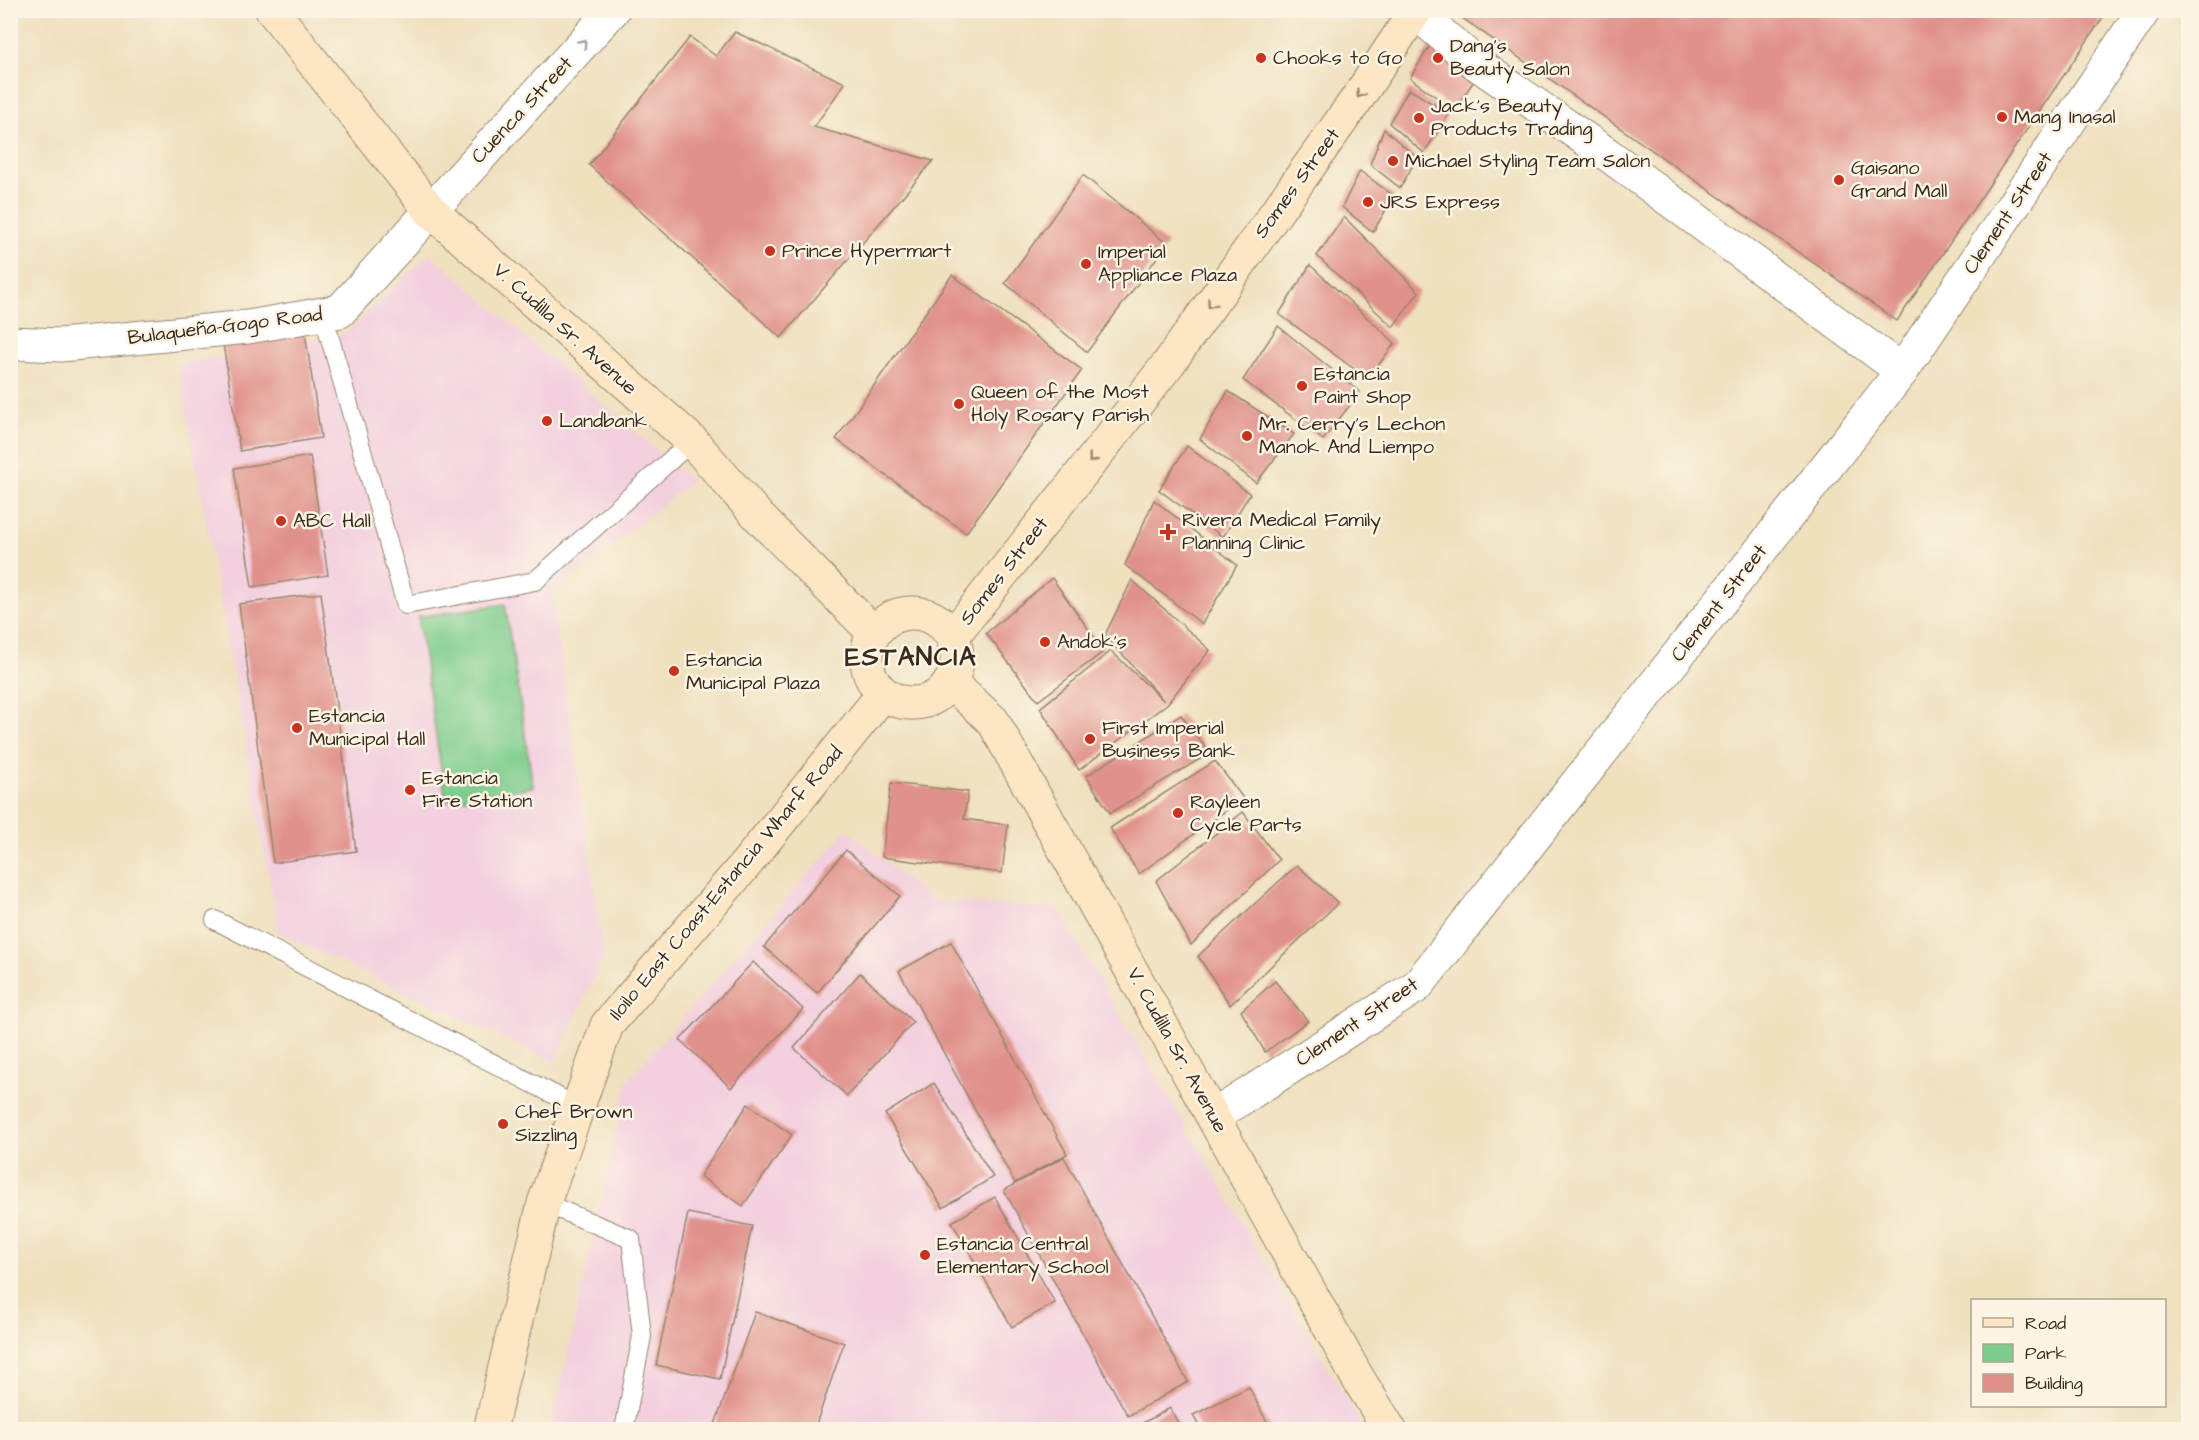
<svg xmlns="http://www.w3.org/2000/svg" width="2199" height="1440" viewBox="0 0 2199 1440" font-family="'Architects Daughter',sans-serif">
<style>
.built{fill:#f3cfdf}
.green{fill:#7ecd8d;stroke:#5c7c56;stroke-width:1.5}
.building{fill:#e0918a}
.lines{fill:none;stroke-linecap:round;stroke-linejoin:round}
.lane-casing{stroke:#95856e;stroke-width:20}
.street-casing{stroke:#95856e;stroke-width:35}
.secondary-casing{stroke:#95856e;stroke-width:35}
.lane{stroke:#fff;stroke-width:18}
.street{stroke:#fff;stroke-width:33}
.secondary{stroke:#fce6c4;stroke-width:33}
.oneway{stroke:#a79f9a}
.oneway2{stroke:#9c8871}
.poi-dot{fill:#c8321e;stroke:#fcf5e5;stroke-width:2}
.labels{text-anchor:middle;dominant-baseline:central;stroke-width:5;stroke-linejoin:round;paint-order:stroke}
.poi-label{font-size:20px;fill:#3b2a1e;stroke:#fcf5e5;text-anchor:start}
.street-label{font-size:20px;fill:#3b2a1e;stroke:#fcf5e5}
.district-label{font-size:26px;font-weight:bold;letter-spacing:1.5px;fill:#3b2a1e;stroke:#fcf5e5}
</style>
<rect width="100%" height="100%" fill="#fcf5e5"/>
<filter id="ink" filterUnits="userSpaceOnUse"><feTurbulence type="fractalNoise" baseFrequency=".0167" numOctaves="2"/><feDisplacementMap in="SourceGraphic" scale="12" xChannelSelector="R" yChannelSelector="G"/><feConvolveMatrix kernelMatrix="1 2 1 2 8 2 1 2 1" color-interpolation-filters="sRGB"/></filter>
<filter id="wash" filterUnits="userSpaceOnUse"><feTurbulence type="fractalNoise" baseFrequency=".008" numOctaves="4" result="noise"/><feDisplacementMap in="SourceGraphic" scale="24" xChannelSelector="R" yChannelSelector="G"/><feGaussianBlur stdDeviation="1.35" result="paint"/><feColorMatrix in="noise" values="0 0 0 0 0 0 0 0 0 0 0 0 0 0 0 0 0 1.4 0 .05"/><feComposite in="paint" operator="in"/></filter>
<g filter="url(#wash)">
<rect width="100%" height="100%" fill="#efe0be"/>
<!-- built -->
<g class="built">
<polygon points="430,254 692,481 552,594 604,956 555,1062 279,933 178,364 345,333"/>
<polygon points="847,830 933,901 1058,909 1364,1429 551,1430 627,1081"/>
</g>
<!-- green -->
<polygon class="green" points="505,604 533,787 446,801 418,617"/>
<g id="blocks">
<!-- building -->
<g class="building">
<polygon points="1457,10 2108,10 1897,321 1455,13"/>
<polygon points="735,32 845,83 814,127 933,161 781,338 589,165 690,37 716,56"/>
<polygon points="1434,39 1476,78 1454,110 1410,78"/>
<polygon points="1409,89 1449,114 1424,153 1389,123"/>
<polygon points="1384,129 1417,158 1400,188 1370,164"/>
<polygon points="1360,171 1394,196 1373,232 1342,207"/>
<polygon points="1083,175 1167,244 1087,352 1005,283"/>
<polygon points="1344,217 1419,292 1393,327 1317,256"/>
<polygon points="1310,265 1395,343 1368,379 1279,314"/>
<polygon points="952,275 1082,370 966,533 836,439"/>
<polygon points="304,326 321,438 240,451 222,338"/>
<polygon points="1278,326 1360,392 1323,440 1243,380"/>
<polygon points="1228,391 1294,434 1256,483 1200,439"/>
<polygon points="1187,446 1250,494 1223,537 1159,490"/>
<polygon points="310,456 328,575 252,587 234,468"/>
<polygon points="1154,500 1237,565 1202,624 1125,565"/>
<polygon points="1052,578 1104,651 1038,701 986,633"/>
<polygon points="1132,580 1210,650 1167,704 1079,770 1040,708 1111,651 1164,701 1105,635"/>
<polygon points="321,593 356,851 273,863 239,604"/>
<polygon points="1181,715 1210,753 1110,813 1086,776"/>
<polygon points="1215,761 1243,798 1139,874 1110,828"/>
<polygon points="891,783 968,792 964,819 1008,825 1002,873 882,857"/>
<polygon points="1243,812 1279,860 1191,945 1156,881"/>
<polygon points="846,850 900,896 817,993 764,947"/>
<polygon points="1297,865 1338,903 1230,1005 1198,956"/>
<polygon points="951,942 1067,1154 1015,1183 899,971"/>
<polygon points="753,962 803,1009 731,1088 680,1040"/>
<polygon points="860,973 913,1022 847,1096 794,1048"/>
<polygon points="1275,981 1308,1021 1265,1052 1241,1011"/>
<polygon points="934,1083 993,1177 943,1208 885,1114"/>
<polygon points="748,1104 792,1135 743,1206 700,1176"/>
<polygon points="1064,1157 1188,1382 1128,1416 1004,1190"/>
<polygon points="995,1197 1055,1303 1012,1327 952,1222"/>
<polygon points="688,1213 752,1226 720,1379 656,1365"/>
<polygon points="755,1312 844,1343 814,1430 713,1430"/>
<polygon points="1249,1387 1271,1430 1201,1430 1193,1415"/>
<polygon points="1170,1408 1182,1430 1130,1430"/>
</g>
</g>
</g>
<g filter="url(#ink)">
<use href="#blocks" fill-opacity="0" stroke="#95856e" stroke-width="1.5"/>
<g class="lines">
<defs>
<g id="lane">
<polyline points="323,314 406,605 535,581 692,441"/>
<polyline points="215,920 578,1107"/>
<polyline points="544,1203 631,1239 642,1336 624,1430"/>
</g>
<g id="street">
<polyline points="1415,12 1477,64 1607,154 1902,371"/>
<polyline points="10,343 61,345 248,327 340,311 613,10"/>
<polyline points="1214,1116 1417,986 1902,371 2144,10"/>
</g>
<g id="secondary">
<polyline points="272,10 430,210 692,441 758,516 874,633"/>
<circle cx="912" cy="658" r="45"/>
<polyline points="952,637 1169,363 1359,96 1416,10"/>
<polyline points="950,682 993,721 1356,1375 1390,1430"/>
<polyline points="490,1430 544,1203 607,1025 746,864 883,694"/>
</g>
</defs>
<!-- lane casing -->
<use href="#lane" class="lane-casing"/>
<!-- street casing -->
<use href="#street" class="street-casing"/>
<!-- secondary casing -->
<use href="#secondary" class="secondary-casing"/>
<!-- lane -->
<use href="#lane" class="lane"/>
<!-- street -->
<use href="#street" class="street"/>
<!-- secondary -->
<use href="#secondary" class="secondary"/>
</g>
<!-- one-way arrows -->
<defs><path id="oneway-chevron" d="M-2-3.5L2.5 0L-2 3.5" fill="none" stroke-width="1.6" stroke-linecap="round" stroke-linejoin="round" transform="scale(1.5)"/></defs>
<use class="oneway" href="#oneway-chevron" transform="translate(583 43) rotate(-47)"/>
<g class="oneway2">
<use href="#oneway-chevron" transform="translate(1360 94) rotate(124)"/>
<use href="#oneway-chevron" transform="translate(1211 304) rotate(126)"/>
<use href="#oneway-chevron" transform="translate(1092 459) rotate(128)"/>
</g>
</g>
<!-- markers -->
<g class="poi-dot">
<circle cx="1261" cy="58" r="6"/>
<circle cx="1438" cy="58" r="6"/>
<circle cx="2002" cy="117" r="6"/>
<circle cx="1419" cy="118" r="6"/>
<circle cx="1393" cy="161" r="6"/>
<circle cx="1839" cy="180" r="6"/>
<circle cx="1368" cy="202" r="6"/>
<circle cx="770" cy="251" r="6"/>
<circle cx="1086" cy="264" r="6"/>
<circle cx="1302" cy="386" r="6"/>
<circle cx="959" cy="404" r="6"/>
<circle cx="547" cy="421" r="6"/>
<circle cx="1247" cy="436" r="6"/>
<circle cx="281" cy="521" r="6"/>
<path d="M1165 523h6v6h6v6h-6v6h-6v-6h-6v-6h6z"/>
<circle cx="1045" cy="642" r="6"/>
<circle cx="674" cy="671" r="6"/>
<circle cx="297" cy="728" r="6"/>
<circle cx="1090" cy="739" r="6"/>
<circle cx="410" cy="790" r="6"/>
<circle cx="1178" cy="813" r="6"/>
<circle cx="503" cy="1124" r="6"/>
<circle cx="925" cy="1255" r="6"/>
</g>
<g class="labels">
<!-- poi labels -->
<g class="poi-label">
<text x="1450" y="46">Dang's<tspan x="1450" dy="23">Beauty Salon</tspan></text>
<text x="1273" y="58">Chooks to Go</text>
<text x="1431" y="106">Jack's Beauty<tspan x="1431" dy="23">Products Trading</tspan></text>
<text x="2014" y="117">Mang Inasal</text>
<text x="1405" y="161">Michael Styling Team Salon</text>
<text x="1851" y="168">Gaisano<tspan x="1851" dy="23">Grand Mall</tspan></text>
<text x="1380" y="202">JRS Express</text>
<text x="782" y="251">Prince Hypermart</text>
<text x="1098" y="252">Imperial<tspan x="1098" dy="23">Appliance Plaza</tspan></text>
<text x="1314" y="374">Estancia<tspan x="1314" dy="23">Paint Shop</tspan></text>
<text x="971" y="392">Queen of the Most<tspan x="971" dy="23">Holy Rosary Parish</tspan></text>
<text x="559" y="421">Landbank</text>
<text x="1259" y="424">Mr. Cerry's Lechon<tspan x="1259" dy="23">Manok And Liempo</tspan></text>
<text x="1182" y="520">Rivera Medical Family<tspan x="1182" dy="23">Planning Clinic</tspan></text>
<text x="293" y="521">ABC Hall</text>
<text x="1057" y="642">Andok's</text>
<text x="686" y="660">Estancia<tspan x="686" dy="23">Municipal Plaza</tspan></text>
<text x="309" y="716">Estancia<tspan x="309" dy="23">Municipal Hall</tspan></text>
<text x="1102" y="728">First Imperial<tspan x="1102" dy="23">Business Bank</tspan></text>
<text x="422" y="778">Estancia<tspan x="422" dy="23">Fire Station</tspan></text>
<text x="1190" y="802">Rayleen<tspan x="1190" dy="23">Cycle Parts</tspan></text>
<text x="515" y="1112">Chef Brown<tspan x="515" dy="23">Sizzling</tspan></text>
<text x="937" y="1244">Estancia Central<tspan x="937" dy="23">Elementary School</tspan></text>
</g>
<!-- street labels -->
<g class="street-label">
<text transform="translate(522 110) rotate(-47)">Cuenca Street</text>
<text transform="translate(1297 183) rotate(-54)">Somes Street</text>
<text transform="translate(2008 213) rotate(-56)">Clement Street</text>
<text transform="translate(225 326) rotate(-7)">Bulaqueña-Gogo Road</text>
<text transform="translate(565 329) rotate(42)">V. Cudilla Sr. Avenue</text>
<text transform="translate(1004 571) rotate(-52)">Somes Street</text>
<text transform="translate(1719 603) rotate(-52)">Clement Street</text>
<text transform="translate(726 883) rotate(-50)">Iloilo East Coast-Estancia Wharf Road</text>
<text transform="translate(1357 1022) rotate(-34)">Clement Street</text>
<text transform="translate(1177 1050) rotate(61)">V. Cudilla Sr. Avenue</text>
</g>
<!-- district labels -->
<g class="district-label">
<text x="911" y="657">ESTANCIA</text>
</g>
</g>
<!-- margin -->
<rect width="2199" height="1440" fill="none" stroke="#fcf5e5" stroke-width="36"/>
<!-- legend -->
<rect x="1971" y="1299" width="195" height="108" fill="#fcf5e5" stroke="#afa495" stroke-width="1.5"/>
<rect x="1983" y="1318" width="30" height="9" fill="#fce6c4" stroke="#afa495" stroke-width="1.5"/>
<text x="2025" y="1329" font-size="18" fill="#3b2a1e">Road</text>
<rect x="1983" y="1344" width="30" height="18" fill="#7ecd8d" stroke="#afa495" stroke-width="1.5"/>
<text x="2025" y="1359" font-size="18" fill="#3b2a1e">Park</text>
<rect x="1983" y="1374" width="30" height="18" fill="#e0918a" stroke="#afa495" stroke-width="1.5"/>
<text x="2025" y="1389" font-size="18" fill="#3b2a1e">Building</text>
</svg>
